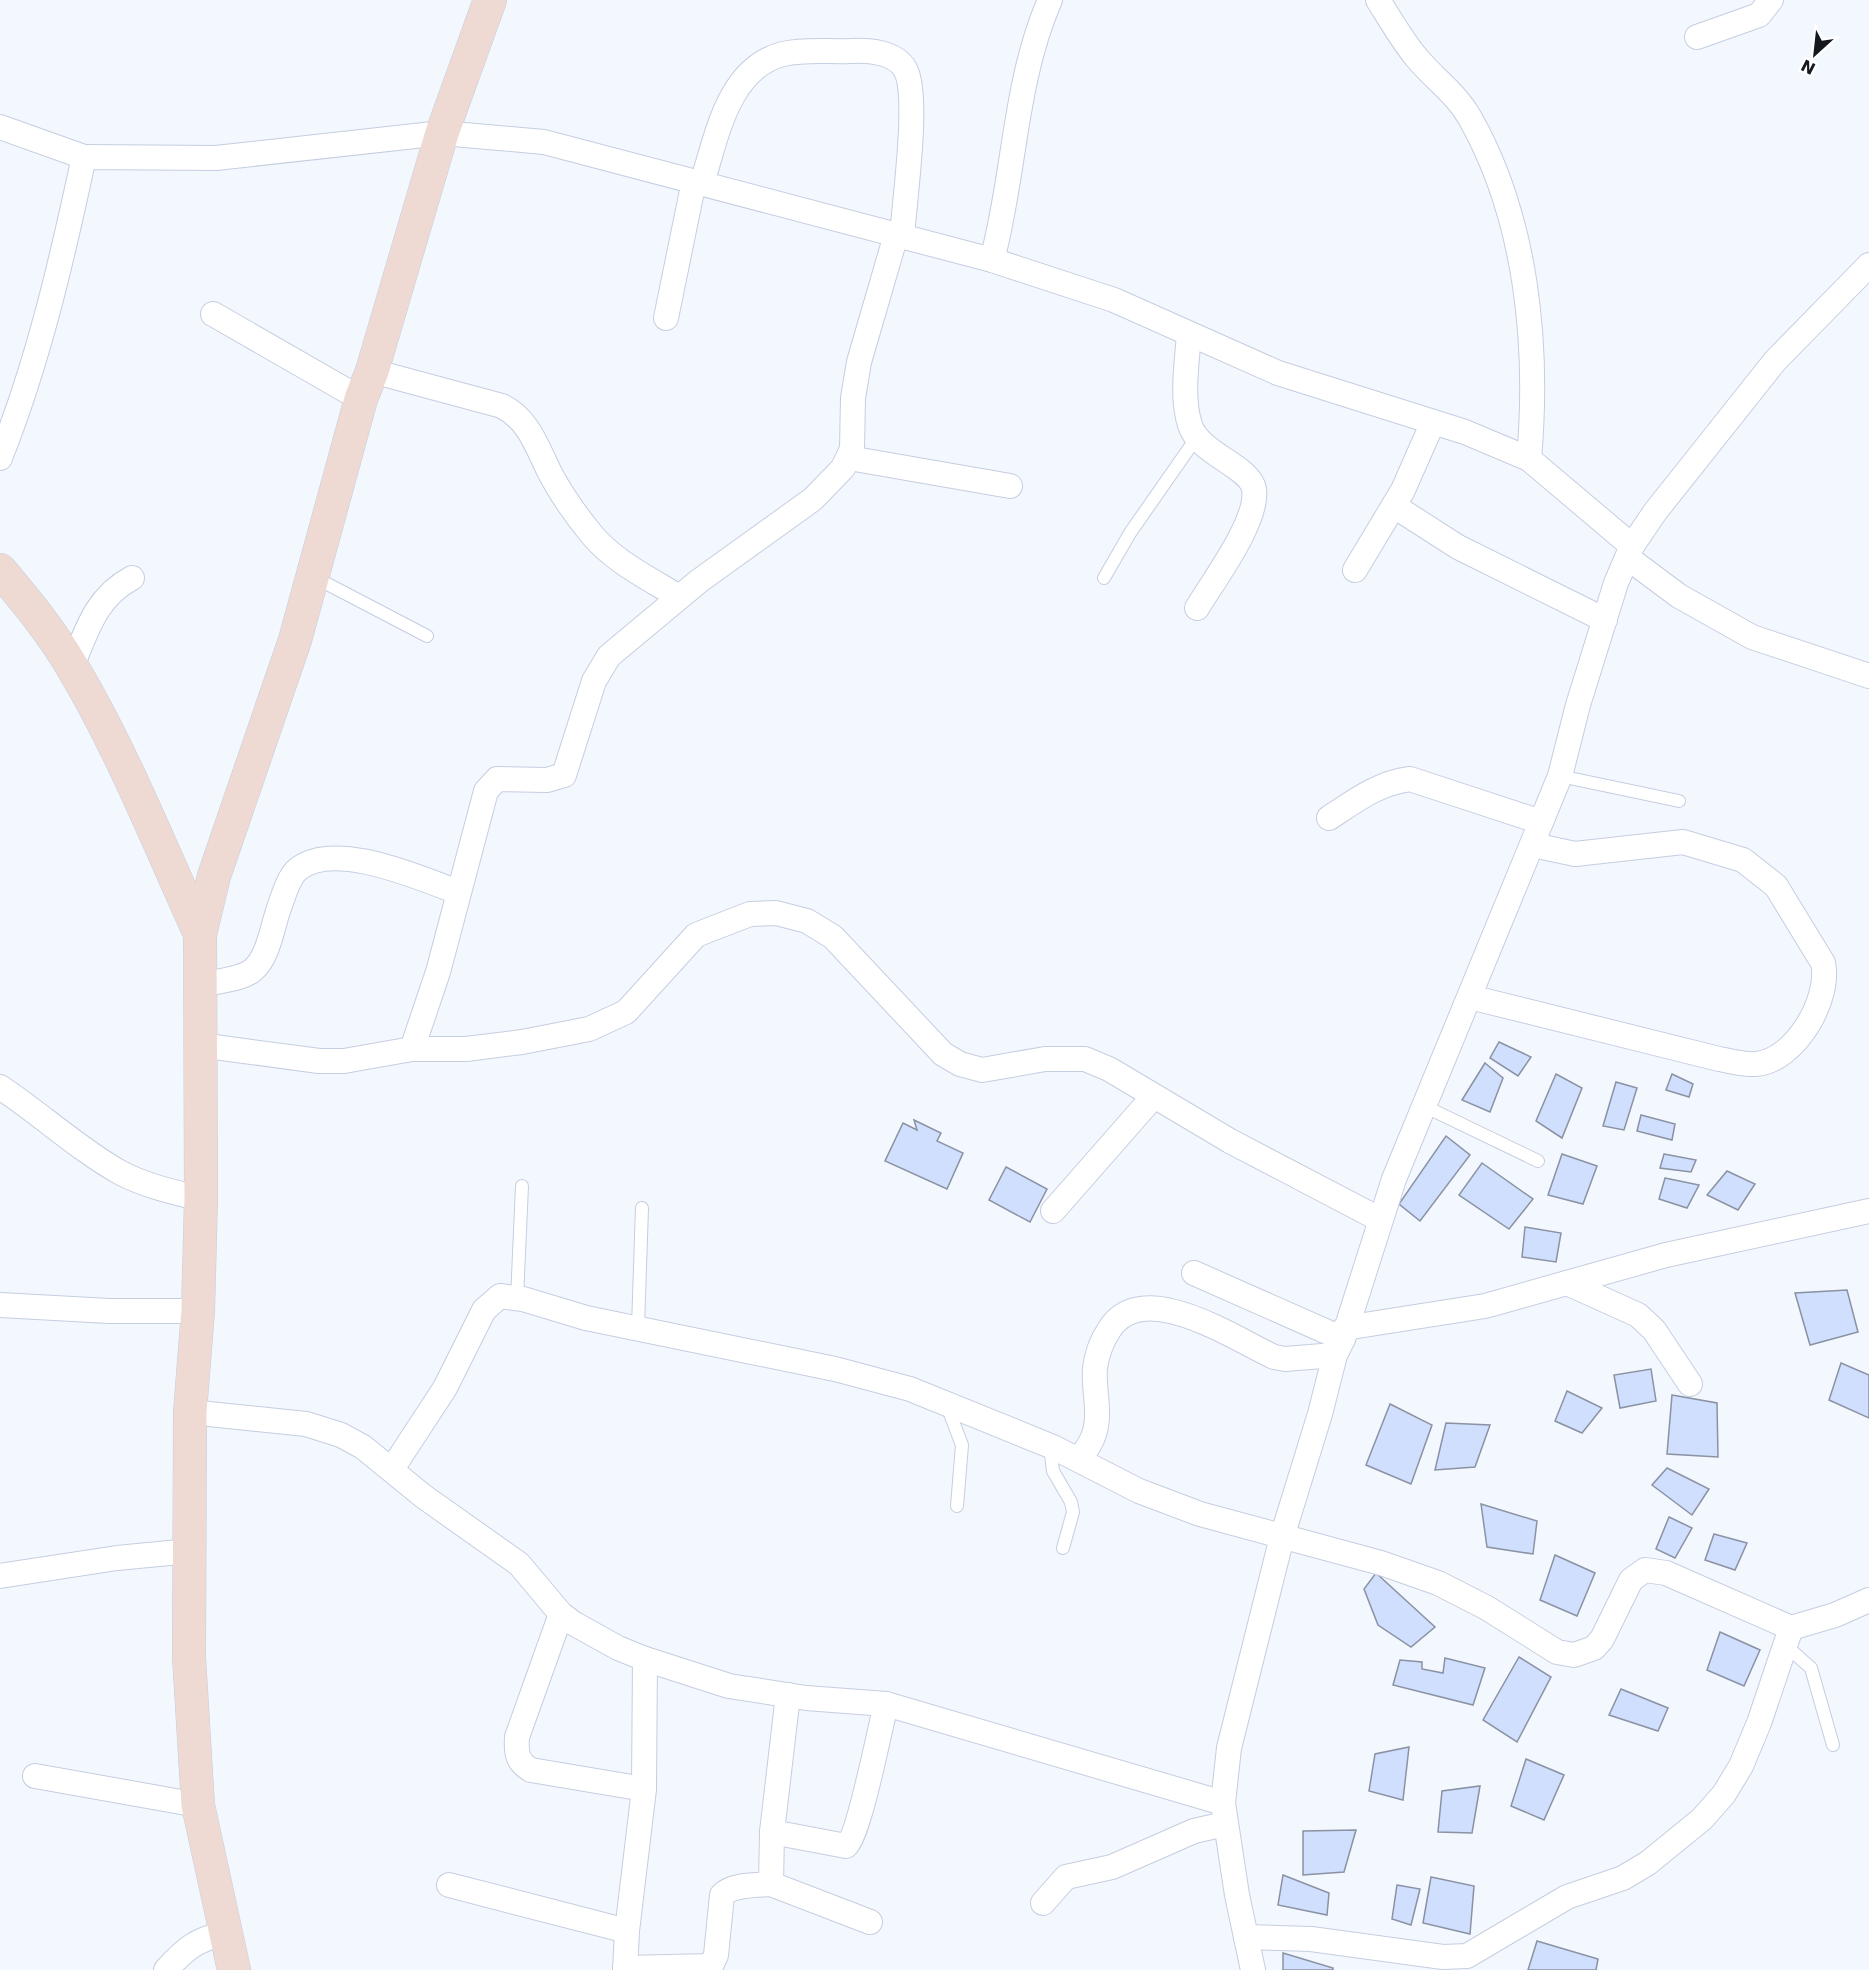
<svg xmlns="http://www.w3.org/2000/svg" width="1869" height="1970" viewBox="0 0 1869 1970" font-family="'DejaVu Sans',sans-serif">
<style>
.building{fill:#cfdffd;stroke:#8a92a3;stroke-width:1.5}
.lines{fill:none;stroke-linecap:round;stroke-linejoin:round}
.lane-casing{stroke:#c5cee0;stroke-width:14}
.street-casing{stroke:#c5cee0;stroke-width:26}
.secondary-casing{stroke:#c5cee0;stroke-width:34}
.lane{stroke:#fff;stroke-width:12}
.street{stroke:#fff;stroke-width:24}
.secondary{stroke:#eedad2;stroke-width:33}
</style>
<rect width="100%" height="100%" fill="#f3f7fe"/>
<!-- building -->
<g class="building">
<polygon points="1499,1042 1531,1057 1518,1076 1490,1058"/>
<polygon points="1485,1063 1503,1078 1490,1112 1462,1100"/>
<polygon points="1556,1074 1582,1088 1562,1138 1536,1121"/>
<polygon points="1672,1074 1693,1084 1689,1097 1666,1090"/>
<polygon points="1616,1082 1637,1088 1624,1130 1603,1126"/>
<polygon points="1641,1115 1675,1124 1672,1140 1637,1131"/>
<polygon points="914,1120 941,1133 937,1141 963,1153 947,1189 885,1161 903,1123 917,1130"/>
<polygon points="1446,1136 1470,1155 1420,1221 1399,1204"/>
<polygon points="1562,1154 1597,1166 1583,1204 1548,1195"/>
<polygon points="1664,1154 1696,1160 1691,1172 1660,1168"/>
<polygon points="1482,1163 1533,1199 1509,1229 1459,1195"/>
<polygon points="1006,1167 1047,1189 1030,1222 989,1200"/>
<polygon points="1727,1171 1755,1184 1738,1210 1707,1195"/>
<polygon points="1665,1178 1699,1185 1687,1208 1659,1199"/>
<polygon points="1525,1227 1561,1233 1556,1262 1522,1257"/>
<polygon points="1847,1290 1858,1332 1810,1345 1795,1293"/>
<polygon points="1841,1363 1869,1375 1869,1418 1829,1400"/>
<polygon points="1651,1369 1656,1401 1620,1408 1614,1375"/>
<polygon points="1567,1391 1602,1408 1582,1433 1555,1421"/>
<polygon points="1672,1395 1717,1403 1718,1457 1667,1454"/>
<polygon points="1390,1404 1432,1425 1411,1484 1366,1465"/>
<polygon points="1446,1423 1490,1425 1475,1467 1435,1470"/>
<polygon points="1667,1468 1709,1489 1692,1515 1652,1485"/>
<polygon points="1481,1504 1537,1521 1533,1554 1487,1547"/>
<polygon points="1669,1517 1692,1528 1675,1558 1656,1549"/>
<polygon points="1714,1534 1747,1543 1735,1570 1705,1560"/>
<polygon points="1555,1555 1595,1573 1577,1616 1540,1600"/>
<polygon points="1376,1573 1435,1627 1411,1647 1378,1625 1364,1589"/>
<polygon points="1720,1632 1760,1650 1744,1686 1707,1670"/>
<polygon points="1519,1657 1551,1677 1517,1742 1483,1720"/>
<polygon points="1445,1658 1485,1668 1473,1705 1393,1685 1400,1660 1422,1662 1422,1669 1443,1673"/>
<polygon points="1621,1689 1668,1708 1658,1731 1609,1715"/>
<polygon points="1409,1747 1403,1800 1369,1791 1375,1754"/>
<polygon points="1526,1759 1564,1775 1544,1820 1511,1806"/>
<polygon points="1480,1786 1472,1833 1438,1832 1442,1791"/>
<polygon points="1356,1830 1344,1872 1303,1875 1303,1831"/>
<polygon points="1283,1875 1329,1893 1327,1915 1278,1905"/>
<polygon points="1431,1877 1474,1886 1470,1934 1423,1923"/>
<polygon points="1397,1885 1420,1889 1411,1925 1392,1919"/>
<polygon points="1537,1941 1598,1959 1596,1970 1528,1970"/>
<polygon points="1283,1953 1333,1968 1333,1970 1283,1970"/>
</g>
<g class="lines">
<defs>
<g id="lane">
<polyline points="314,577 427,636"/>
<polyline points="1104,578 1130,533 1197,437"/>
<polyline points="1560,776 1679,801"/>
<polyline points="1424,1106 1538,1161"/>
<polyline points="517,1299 522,1186"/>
<polyline points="638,1327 642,1208"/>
<polyline points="947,1406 962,1445 957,1506"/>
<polyline points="1050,1446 1053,1471 1071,1502 1073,1512 1063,1548"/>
<polyline points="1785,1645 1811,1668 1833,1745"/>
</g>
<g id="street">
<path d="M1378,0C1390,19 1402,40 1416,57C1434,79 1456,93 1470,118C1527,219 1539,345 1529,459"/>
<polyline points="1697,37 1759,15 1771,0"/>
<polyline points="0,127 84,157"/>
<path d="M702,183C717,136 728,68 783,54C804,49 830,52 851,51C869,50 895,52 905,69C920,94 904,203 902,237"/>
<path d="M992,260C1015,175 1014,82 1050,0"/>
<polyline points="213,314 361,399"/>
<polyline points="666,318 694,181"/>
<path d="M1189,334C1187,363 1181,397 1190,425C1199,454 1250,466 1254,489C1259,520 1214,580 1197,608"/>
<path d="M372,371L502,406C530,420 538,450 551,475C563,497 577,517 593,536C615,562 650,579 679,597"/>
<path d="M0,458C39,360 62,259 84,157L216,158L442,133L544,142L992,260L1114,300L1278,373L1465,432L1529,459L1632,546"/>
<polyline points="849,458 1010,486"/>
<polyline points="1394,506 1458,547 1605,620"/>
<polyline points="1628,558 1679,596 1752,637 1869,676"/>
<polyline points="1355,570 1403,490 1433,422"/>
<path d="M72,666C87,630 96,597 132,578"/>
<path d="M1329,818C1355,801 1378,783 1410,779L1541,822"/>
<path d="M201,985C216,981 241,980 253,970C268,957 272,929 278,911C282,900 288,878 297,870C333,839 419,878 458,892"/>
<path d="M1470,997L1719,1059C1731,1061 1745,1065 1756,1064C1795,1061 1831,999 1823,963L1776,886L1743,860L1683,842L1575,854L1533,845"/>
<polyline points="200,1045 319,1061 344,1061 412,1049 466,1049 522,1042 589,1029 626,1012 696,935 750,914 776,913 807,921 833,937 943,1054 960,1064 982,1070 1045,1059 1085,1059 1109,1069 1230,1141 1379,1219"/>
<polyline points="412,1049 438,972 486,791 497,779 547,780 564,775 594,681 609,656 699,581 813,499 843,468 852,449 853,398 859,362 896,235"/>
<path d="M0,1087C41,1114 78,1149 121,1173C146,1186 174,1192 201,1199"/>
<polyline points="1053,1211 1153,1097"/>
<polyline points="1194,1273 1343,1339"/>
<polyline points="1567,1283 1638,1315 1654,1330 1690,1384"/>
<polyline points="0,1305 109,1311 198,1311"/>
<polyline points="1345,1328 1485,1306 1666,1255 1869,1211"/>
<polyline points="190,1412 306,1424 341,1435 363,1447 423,1496 519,1564 561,1614 573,1623 618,1648 645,1659 729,1686 806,1698 886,1704 1223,1803"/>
<path d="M1079,1460C1084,1453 1090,1445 1093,1437C1102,1415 1093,1390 1095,1368C1097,1353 1101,1342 1109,1330C1142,1276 1233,1338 1274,1357L1285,1359L1335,1355"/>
<polyline points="392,1469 445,1388 484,1310 500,1296 523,1299 586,1318 835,1369 910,1389 1053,1447 1139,1491 1200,1514 1381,1563 1438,1583 1487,1608 1557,1652 1574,1655 1594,1648 1602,1639 1631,1580 1645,1570 1666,1573 1791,1628 1835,1615 1869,1600"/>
<polyline points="0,1576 117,1558 190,1551"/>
<path d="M561,1614L517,1737C516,1753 517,1762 531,1770L644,1789"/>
<polyline points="35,1776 198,1805"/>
<path d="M772,1832L846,1846C859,1836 880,1728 886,1704"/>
<polyline points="771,1884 870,1922"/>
<polyline points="449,1885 627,1931"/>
<polyline points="1043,1903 1066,1877 1112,1867 1194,1831 1225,1824"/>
<polyline points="1246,1937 1311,1939 1443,1957 1467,1956 1567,1897 1623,1878 1648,1863 1702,1819 1724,1794 1741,1766 1759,1723 1791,1628"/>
<path d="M625,1968L711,1966L716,1955L722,1895C732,1884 758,1885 771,1884L772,1832L788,1695"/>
<path d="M166,1970C186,1948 196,1940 225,1933"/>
<polyline points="625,1970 627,1931 644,1789 645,1659"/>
<polyline points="1253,1970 1237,1895 1223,1803 1229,1748 1282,1537 1320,1414 1335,1355 1343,1339 1394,1179 1560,776 1578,705 1616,583 1632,546 1655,512 1775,361 1869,265"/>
</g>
<g id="secondary">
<path d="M0,570C26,601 51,631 71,665C121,748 160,846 200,934"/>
<polyline points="234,1970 198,1805 189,1657 190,1412 198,1311 201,1199 200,934 214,876 295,640 361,399 372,371 442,133 490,0"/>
</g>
</defs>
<!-- lane casing -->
<use href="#lane" class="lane-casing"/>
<!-- street casing -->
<use href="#street" class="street-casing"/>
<!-- secondary casing -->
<use href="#secondary" class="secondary-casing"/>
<!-- lane -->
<use href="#lane" class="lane"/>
<!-- street -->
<use href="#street" class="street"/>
<!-- secondary -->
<use href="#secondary" class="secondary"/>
</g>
<!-- north arrow -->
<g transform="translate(1815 54) rotate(207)" stroke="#ffffff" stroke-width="4.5" paint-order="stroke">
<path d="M0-4.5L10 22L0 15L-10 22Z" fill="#15181f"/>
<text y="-9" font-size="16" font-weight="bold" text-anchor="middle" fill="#15181f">N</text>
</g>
</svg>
